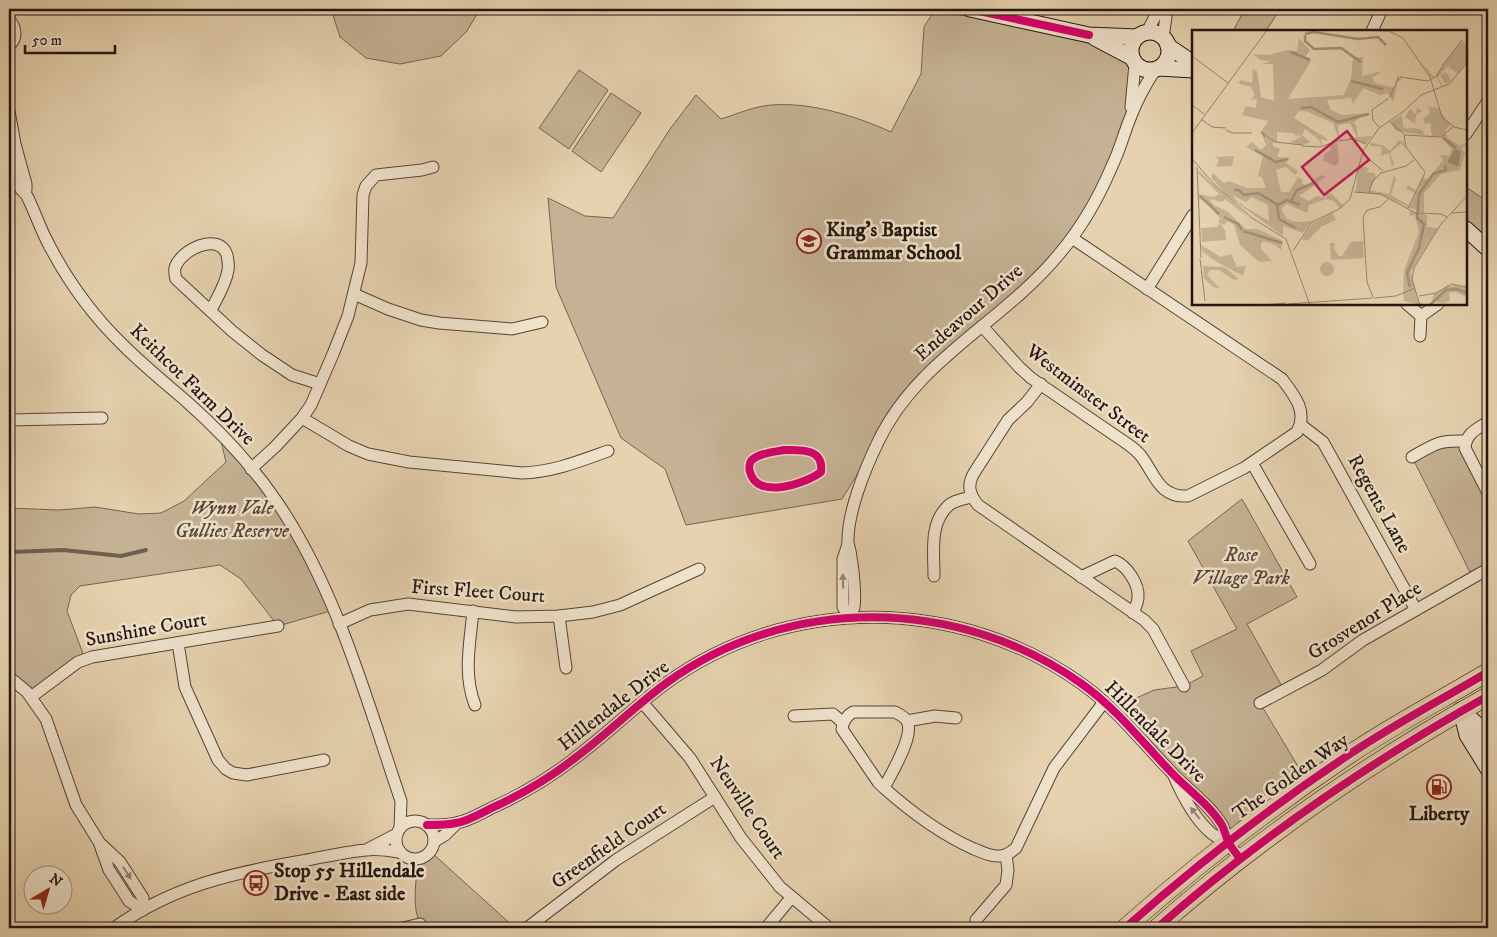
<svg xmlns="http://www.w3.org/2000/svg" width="1497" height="937" viewBox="0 0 1497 937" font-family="'IM FELL DW Pica',serif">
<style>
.green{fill:#c5b294;stroke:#746452}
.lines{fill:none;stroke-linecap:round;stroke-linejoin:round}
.stream{stroke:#6f604f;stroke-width:4}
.street-casing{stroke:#534438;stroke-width:13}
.secondary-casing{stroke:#221510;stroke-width:17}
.primary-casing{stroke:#221510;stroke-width:19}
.street{stroke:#efe2cb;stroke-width:11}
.secondary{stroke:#efe2cb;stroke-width:15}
.primary{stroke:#e6d2af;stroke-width:18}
.cycleway-casing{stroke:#efe2cb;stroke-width:11}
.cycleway{stroke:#d6006c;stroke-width:8}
.oneway{fill:#938677}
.labels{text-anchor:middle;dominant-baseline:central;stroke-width:5;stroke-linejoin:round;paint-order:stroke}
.poi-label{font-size:20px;font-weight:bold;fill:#221510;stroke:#efe2cb;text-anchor:start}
.street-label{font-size:20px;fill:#221510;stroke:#efe2cb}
.park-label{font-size:20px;font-style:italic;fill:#534438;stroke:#efe2cb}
.inset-river{fill:none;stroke:#a39279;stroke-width:2.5}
.inset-road{fill:none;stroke:#98866f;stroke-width:1}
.view{fill:#c2185b;fill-opacity:0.15;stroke:#c2185b;stroke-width:2.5}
.inset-edge{fill:none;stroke:#221510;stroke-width:2.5}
</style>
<rect width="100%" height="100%" fill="#e6d2af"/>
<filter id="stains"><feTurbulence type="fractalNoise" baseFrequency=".004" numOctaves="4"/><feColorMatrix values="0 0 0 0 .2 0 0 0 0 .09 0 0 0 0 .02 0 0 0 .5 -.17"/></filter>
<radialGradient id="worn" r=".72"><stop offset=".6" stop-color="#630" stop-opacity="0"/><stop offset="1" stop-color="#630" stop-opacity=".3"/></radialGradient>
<!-- green -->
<g class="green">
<polygon points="331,9 480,9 467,31 441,56 400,64 366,58 340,37"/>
<polygon points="1245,9 1280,9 1266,31 1233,31"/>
<path d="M934,11L1089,35L1138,67L1118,151L1076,232L900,405L842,499L686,525L665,469L621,438L556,287L548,198L585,216L613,218L670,129L696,95L721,119C737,114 755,106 772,105C811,102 856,116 891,132L921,74L924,27Z"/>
<polygon points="579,70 608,90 569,149 539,128"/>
<polygon points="611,93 641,113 601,172 572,151"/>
<polygon points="1466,187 1488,202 1488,251 1466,231"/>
<polygon points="219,433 261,480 334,610 278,626 241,579 220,565 80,586 71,595 67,611 85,659 31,697 9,677 9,508 59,510 95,507 139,514 161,513 184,501 226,462"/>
<polygon points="1465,441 1488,493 1488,569 1473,578 1412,457"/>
<polygon points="1242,499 1297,597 1247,624 1284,690 1260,703 1299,768 1266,793 1229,843 1222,825 1112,709 1154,690 1184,686 1203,676 1191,651 1237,629 1188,541"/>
<path d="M431,852L515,928H425C409,916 417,878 418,859Z"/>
</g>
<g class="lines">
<!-- stream -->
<polyline class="stream" points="11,552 63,550 121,556 146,550"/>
<defs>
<g id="street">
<path d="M9,19C16,28 18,38 9,46"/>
<polyline points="1372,31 1382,9"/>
<polyline points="1147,32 1159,9"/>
<polyline points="1163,38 1167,9"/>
<polyline points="1131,107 1135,64"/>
<polyline points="9,111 15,144 26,184 26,190"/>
<polyline points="1466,134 1488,101"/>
<path d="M9,155C12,165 14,179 20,188C22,191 25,193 27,196C34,210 39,225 46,239C66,279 91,314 123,345C143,365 165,383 186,401C220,431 252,465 277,502C337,590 367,701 401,801L400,828"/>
<polyline points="1147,289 1193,215"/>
<polyline points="354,294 388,309 421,320 439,323 512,329 542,322"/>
<polyline points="1407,304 1421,316 1420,336"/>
<path d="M211,310C217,298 226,284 228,270C229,265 228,260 227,255C219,231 180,250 175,268C174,272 175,275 176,279L232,331L262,355L292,375L320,384"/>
<polyline points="1421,316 1438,304"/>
<path d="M982,326L1019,367L1031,378L1129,445C1133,448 1138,452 1141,456C1155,474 1159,498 1188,496L1244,468L1297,432C1308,412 1295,396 1282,379L1072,238"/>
<path d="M1041,384L1027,402L1008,420L974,473C967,485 969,494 978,505L1144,620L1153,629L1184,686"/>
<path d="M302,418L349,446L368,454L409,462L522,473C553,472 580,461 608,451"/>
<polyline points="9,420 102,418"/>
<path d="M1488,422C1477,429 1466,433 1465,448L1488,493"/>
<polyline points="1301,425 1323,442 1416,610"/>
<path d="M1412,457C1435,444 1438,440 1465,441"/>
<polyline points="1252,463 1310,564"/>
<polyline points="251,469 276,446 302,418 311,405 333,354 348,316 361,263 363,195 366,186 376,175 422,170 433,167"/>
<polyline points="848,544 843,559 843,607 850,617"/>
<path d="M934,576C934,551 929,523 949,505C955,500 964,499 971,497"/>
<path d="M1081,577L1115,561C1127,566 1139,584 1138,597C1138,603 1135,608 1133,613"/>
<path d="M473,611C470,643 463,675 475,705"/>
<polyline points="559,616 566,668"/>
<path d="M850,617C851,614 853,610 854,607C856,598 853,567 851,558C851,553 849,548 848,543C847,513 865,469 878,442C917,359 1004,322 1060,253C1082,227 1099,197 1112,166C1120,150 1124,133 1131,116C1137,100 1146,84 1155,70"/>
<polyline points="339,624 370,610 408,604 516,617 559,616 593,612 620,605 699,569"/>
<polyline points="178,643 185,687 218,760 226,769 233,773 247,775 324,760"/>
<polyline points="9,677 27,692 46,719 76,805 99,842 109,870 117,882 129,901 143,910"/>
<polyline points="31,697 78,662 92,657 278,626"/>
<polyline points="642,702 690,758 741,838 780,887 829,928"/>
<polyline points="1260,703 1322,670 1363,640 1488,569"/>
<polyline points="794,716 833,714 842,722"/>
<polyline points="907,721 935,716 956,718"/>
<path d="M1174,776C1183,797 1194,818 1211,833C1216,837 1223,840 1229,843"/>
<path d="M884,788C891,774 915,735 907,721C905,717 899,714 895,712H853C846,716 843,721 842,729L878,782L884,788C911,812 940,834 974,849C982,852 991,857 1000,856C1007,856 1011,852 1016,848L1054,768L1104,702"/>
<circle cx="415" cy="840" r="19"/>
<path d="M427,825C437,825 447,825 456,823C470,821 484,811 496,806C524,793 551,777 575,758C606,735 634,707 665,684C788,594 959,596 1082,684C1117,709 1142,742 1172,773C1188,790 1209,804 1222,825C1225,831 1226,838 1229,843C1232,849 1237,854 1240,859"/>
<polyline points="435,841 445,835 457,823"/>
<polyline points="102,845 120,862 143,898 143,910"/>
<polyline points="368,849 397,834"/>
<polyline points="976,920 1006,885 1008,870 1006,855"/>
<path d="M114,928C173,886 232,873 302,861C323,857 345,852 366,850C377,848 390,851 400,852"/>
<polyline points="403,928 420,924"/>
<polyline points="527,928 616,860 715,797"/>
<polyline points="766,928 791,898"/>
</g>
<g id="secondary">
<polyline points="970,9 1089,35 1137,37"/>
<circle cx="1150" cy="51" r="19"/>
<polyline points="1095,38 1131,57"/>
<polyline points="1168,46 1193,63"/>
<polyline points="1159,68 1193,70"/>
<polyline points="1466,229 1488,249"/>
<polyline points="1461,710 1479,726 1488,743"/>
<polyline points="1461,711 1467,735 1488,769"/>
</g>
<g id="primary">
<path d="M1125,928C1195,866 1269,808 1347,756C1393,725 1441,700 1488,672"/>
<path d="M1157,928C1259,838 1370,762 1488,696"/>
</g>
</defs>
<!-- street casing -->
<use href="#street" class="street-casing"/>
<!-- secondary casing -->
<use href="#secondary" class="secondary-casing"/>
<!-- primary casing -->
<use href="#primary" class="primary-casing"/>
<!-- street -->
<use href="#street" class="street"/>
<!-- secondary -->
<use href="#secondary" class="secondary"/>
<!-- primary -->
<use href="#primary" class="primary"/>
<defs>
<g id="cycleway">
<polyline points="970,9 1089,35"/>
<path d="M784,450C801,450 824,448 821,472C805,484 757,500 750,472C749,469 749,464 751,461C758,453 774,452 784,450Z"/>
<path d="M427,825C437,825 447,825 456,823C470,821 484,811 496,806C524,793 551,777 575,758C606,735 634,707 665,684C788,594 959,596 1082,684C1117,709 1142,742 1172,773C1188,790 1209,804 1222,825C1225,831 1226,838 1229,843C1232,849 1237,854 1240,859"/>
<path d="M1125,928C1195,866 1269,808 1347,756C1393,725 1441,700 1488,672"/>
<path d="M1157,928C1259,838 1370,762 1488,696"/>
</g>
</defs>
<!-- cycleway casing -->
<use href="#cycleway" class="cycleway-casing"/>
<!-- cycleway -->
<use href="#cycleway" class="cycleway"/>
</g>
<!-- one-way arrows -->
<defs><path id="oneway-solid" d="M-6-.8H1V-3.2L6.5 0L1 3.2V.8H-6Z" transform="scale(1.25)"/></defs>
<g class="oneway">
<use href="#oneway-solid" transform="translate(843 581) rotate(-91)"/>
<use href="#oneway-solid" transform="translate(1195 813) rotate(-129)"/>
<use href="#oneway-solid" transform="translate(127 873) rotate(57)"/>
</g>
<!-- icons -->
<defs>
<symbol id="school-ring" viewBox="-11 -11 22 22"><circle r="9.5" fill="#efe2cb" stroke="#8f2418" stroke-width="1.5"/><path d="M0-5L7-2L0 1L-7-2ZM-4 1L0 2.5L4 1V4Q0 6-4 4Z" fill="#8f2418"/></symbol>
<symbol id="fuel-ring" viewBox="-11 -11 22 22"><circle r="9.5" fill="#efe2cb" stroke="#8f2418" stroke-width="1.5"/><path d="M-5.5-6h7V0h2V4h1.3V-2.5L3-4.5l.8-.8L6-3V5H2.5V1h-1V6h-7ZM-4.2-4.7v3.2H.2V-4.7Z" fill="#8f2418"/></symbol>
<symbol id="bus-ring" viewBox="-11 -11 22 22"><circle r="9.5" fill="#efe2cb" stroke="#8f2418" stroke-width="1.5"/><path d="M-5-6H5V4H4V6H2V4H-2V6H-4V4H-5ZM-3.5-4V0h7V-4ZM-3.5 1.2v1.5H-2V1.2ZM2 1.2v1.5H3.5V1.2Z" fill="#8f2418"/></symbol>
</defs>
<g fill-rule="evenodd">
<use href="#school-ring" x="795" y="227" width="28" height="28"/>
<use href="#fuel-ring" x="1425" y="773" width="28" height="28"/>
<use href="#bus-ring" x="242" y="869" width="28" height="28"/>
</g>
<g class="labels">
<!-- poi labels -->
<g class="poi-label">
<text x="826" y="230">King's Baptist<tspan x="826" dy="23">Grammar School</tspan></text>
<text x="1439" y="814" text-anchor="middle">Liberty</text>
<text x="274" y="871">Stop 55 Hillendale<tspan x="274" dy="23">Drive - East side</tspan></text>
</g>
<!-- street labels -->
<g class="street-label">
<text transform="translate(969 313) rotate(-41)">Endeavour Drive</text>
<text transform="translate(192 385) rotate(44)">Keithcot Farm Drive</text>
<text transform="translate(1088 394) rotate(37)">Westminster Street</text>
<text transform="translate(1379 504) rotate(61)">Regents Lane</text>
<text transform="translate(478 592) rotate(4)">First Fleet Court</text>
<text transform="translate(1365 621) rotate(-32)">Grosvenor Place</text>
<text transform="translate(146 630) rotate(-10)">Sunshine Court</text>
<text transform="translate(614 706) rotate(-38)">Hillendale Drive</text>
<text transform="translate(1155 732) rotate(45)">Hillendale Drive</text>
<text transform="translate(1291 777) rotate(-35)">The Golden Way</text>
<text transform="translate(747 808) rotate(56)">Neuville Court</text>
<text transform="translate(609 846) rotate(-35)">Greenfield Court</text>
</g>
<!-- park labels -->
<g class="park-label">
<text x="232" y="508">Wynn Vale<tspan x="232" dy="23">Gullies Reserve</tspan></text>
<text x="1241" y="555">Rose<tspan x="1241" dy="23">Village Park</tspan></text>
</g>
</g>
<!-- overview -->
<g transform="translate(1192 30)">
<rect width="275" height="275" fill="#e6d2af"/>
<path d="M107,8L118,20L113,27L119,31L96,69L152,65L159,48L161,27H171L170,46L190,41L180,48L183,53L203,58L206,47L210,49L206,52L201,72L196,63L188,65L171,58L161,74L159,68L135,70L139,80L150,85L179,83L170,86L161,93L164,94L166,107L180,106L174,114L157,108L165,107L158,93L146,95L147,110L141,93L116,82L107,81L102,88L134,108L136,111L129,109L130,117L126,109L113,99L110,105L118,112L111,115L98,112L109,107L107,104L105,107L101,103L85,102V113L81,112V116L88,119L85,127L98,128L94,133L106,141L103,145L94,137L84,140L89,162H97L106,147L111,150L109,153L115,155L129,145L134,147L126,152L127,157L122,156L107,166L117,171L125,166L134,168V164L139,163L152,176L148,179L142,171L134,169L117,175L115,183L95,174L89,179L95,189L104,192L120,191L111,203L91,196V206L34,165L19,147L21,143L32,153L37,151L55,158H74L70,147L66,146L71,126L54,117L60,112L69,120L74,115L69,102L76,91L50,85L54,76L64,78L65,68L59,70L63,65L59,57L46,53L49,50L60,53L61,39L65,41L69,67L82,71L81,34H71L78,31L69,30L60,24L77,25L94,20L105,21ZM40,165L54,172L60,167L76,175L77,191L50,175V172L48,174ZM270,10L275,15V32L266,44L256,36L254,38L246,47L251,56L254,54L248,46L254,42L259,50L264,46L250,57L244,46L241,48L238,46L230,33L242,47ZM236,76L246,78L258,95L253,101L256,108L268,116L275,112V116L269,118L273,123L268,140L249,144L232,163V184L190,165L164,162L166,137H174L177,139L174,142L182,143L184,147L178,160L197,164L202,145L204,149L199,165L218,176L224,164L215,159V155L226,161L230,148L236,149L251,130L248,125L257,126L260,119L249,106H240L238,93L233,94L231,89L238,83ZM225,77L230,81L224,85L223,94L213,87L218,79L224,84ZM210,85L211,97L215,98L208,99L223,98L231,100L232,105L204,101L198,92ZM207,110L212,112L214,119L209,113L198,123L202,134L200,137L197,123L189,126L190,117L179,116L177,112L192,116L198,121ZM145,112L147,132L143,136L131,130L133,123L139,120L138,115ZM42,126L40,136L24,137L27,130L23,127ZM7,141L60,190L33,169L30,172L17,169L22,175L36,182L54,199H65L91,211L89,220L84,215L71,211L69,214V219L80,231L67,232L48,215L42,195L36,191L32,195L26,192L28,188L11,169H7V164L21,167L27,164L6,143ZM217,181L235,185V197L246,198L219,242L228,275L212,271L211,264L212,240L227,202L223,185L218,186ZM140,183L144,190L129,197L115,211L110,209L121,193ZM28,193L33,200L34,210L10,212L9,198L25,197ZM171,211L172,228L139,230L138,213H143L142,219L147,226H150L159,212ZM9,215L29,227L39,224L45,237L54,236L51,246L20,229L10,221ZM128 239a7 7 0 1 1 14 0a7 7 0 1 1-14 0ZM11,236L32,237L47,249L42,250L27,240H18L15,245L28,258L21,257L12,248ZM256,255L275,257V267L263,262L257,263L258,271L251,273L258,275L240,271L242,264Z" fill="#c5b294" fill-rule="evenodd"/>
<path d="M263,119L269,122L266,137L255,132L253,136Z" fill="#a39279"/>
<path class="inset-river" d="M113,4L122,2L166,9L186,7L194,15M113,5V11L122,19L149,18L169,32M99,22L118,30M159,51L191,59M109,78L119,77L146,92L177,84M251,108L264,118M63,120L84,132L96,129M42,160H47L52,165L66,163L86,175L95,170L108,175M8,166L27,184M99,171L105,160L122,153M85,175L87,189L104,198M32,187L46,194L50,200M51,201L90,213M218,257L215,243L227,218L232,194L225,188L227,164L241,144L254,140L253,135M238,275L254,260L265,259L275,263"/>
<path class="inset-road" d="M163,0L197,1L211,8L238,47L250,87L262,97L275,100M0,26L36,53M250,36L270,10M208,47L236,51L245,46L250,37M198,67L207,46M0,75L12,84M9,89L20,97L34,98M197,91L213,105L249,107L262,96M187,97L181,90L180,80L197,68M34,100L40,103H60M0,103L75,0M212,105L214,117L233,142M73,107L69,102L83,112L111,115M146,111L161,109L174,114M110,116L128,117L145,111M171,124L191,141M0,129L24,156L60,188L94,209L118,275M5,137L9,228M162,162L188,164L224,183L249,184L255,187M177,163L180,152L189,143L214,136L222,130M216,178L233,143M259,183L275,182M101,221L120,192L147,179L158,169L171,121L187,98L211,82L229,65L257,54L275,33M8,229L13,271M259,254L275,257M227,266L244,263L258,255M181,267L175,252L171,187L175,180L188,177L196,169M182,268L204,266L223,258M96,274L181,268M72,275L94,273M228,275L220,250L222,238L249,194L275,166"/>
<path class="view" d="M155,101L177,130L132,165L110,137Z"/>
<rect width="275" height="275" class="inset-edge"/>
</g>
<!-- margin -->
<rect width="1497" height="937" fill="none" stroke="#e6d2af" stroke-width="30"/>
<rect x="10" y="10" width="1477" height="917" fill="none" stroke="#221510" stroke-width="2.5"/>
<rect x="15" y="15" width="1467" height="907" fill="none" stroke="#221510"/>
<!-- north arrow -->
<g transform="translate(48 890) rotate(38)"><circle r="24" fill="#efe2cb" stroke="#9d9080"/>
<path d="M0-4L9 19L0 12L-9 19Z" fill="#8f2418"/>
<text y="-8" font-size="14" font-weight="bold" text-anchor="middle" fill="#221510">N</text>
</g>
<!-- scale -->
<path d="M25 45v8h90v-8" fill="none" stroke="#221510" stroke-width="2.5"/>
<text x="32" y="45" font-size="15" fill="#221510" stroke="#efe2cb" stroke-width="4" paint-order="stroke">50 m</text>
<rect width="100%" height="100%" filter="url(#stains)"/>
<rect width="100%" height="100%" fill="url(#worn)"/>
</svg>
